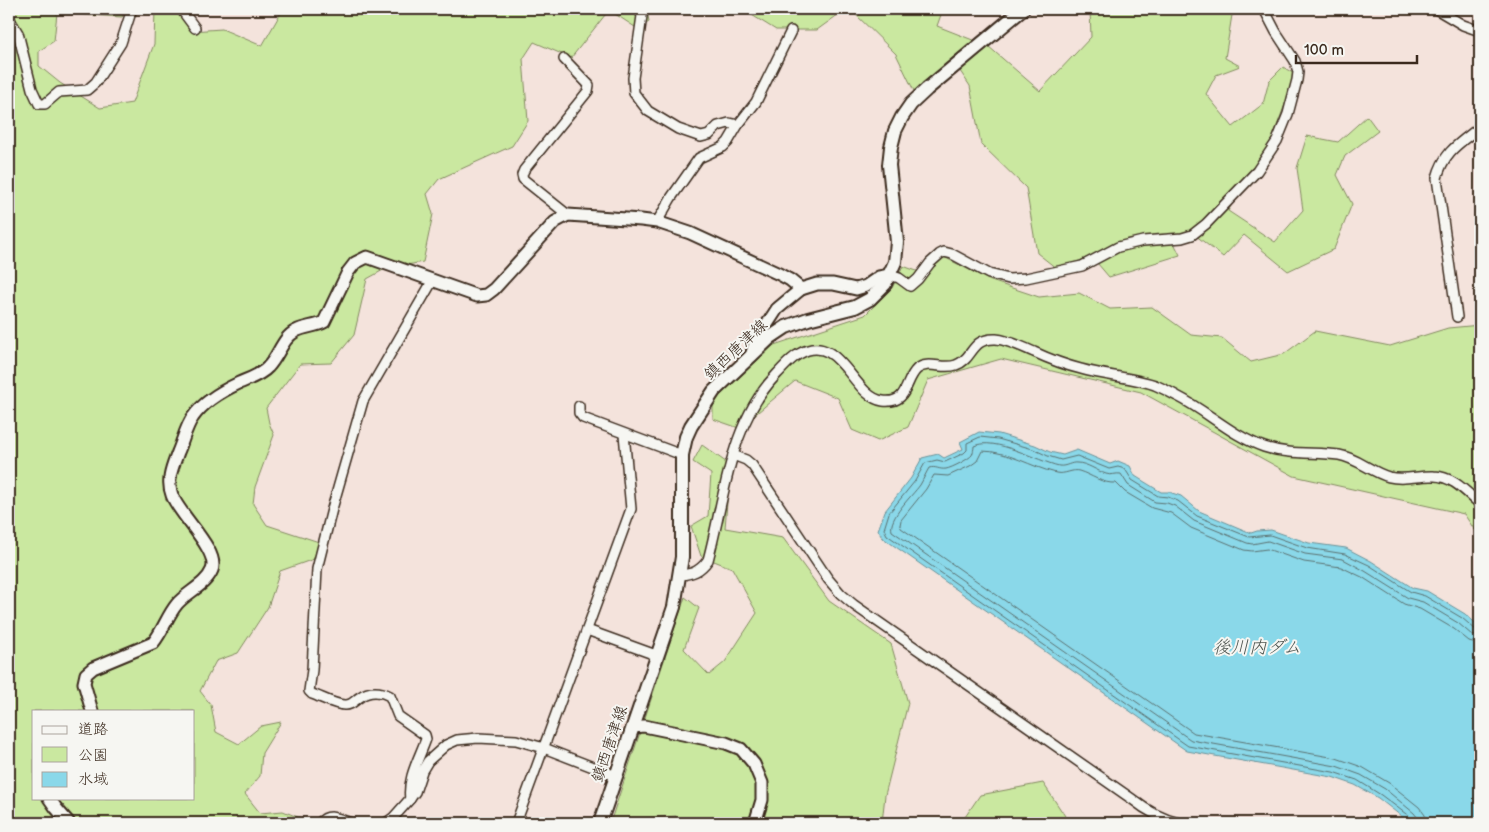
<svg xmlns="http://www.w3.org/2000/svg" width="1489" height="832" viewBox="0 0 1489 832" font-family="'Balsamiq Sans','Klee One',sans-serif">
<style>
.green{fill:#cae8a0;stroke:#82895f;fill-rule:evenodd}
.water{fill:#8ad8e9;stroke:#6a9298}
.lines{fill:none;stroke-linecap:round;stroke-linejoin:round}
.shore{stroke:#5b706f;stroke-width:1}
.minor-casing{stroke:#3b2a1e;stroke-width:12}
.tertiary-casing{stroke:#3b2a1e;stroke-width:15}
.secondary-casing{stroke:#3b2a1e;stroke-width:16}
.minor{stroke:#f6f6f2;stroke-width:9}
.tertiary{stroke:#f6f6f2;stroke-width:11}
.secondary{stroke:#f6f6f2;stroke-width:12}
.labels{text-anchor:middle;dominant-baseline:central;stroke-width:4;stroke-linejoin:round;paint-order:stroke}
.street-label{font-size:16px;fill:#3b2a1e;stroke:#f6f6f2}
.water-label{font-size:18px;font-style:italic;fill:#4f5651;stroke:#f6f6f2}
</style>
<rect width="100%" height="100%" fill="#f4e3dc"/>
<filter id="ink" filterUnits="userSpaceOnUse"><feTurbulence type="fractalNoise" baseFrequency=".02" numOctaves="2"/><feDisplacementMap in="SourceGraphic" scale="10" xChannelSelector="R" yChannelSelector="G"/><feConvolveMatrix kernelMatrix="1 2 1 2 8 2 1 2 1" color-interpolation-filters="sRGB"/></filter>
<g filter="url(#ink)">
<!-- green -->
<g class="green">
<path d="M9,9H126L122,17L57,13L54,41L39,51V66L60,83L100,108L132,103L154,44L155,9H176L191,31L222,29L262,46L283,9H647L649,22L638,29L609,10L571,58L534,42L523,59L528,121L512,146L439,179L427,194L433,214L423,262L385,269L367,279L354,335L331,363L300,364L266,408L269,423L274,435L255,487L253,504L267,525L319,542L314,559L280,571L268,607L238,653L216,661L200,691L211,705L216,732L239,744L261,726L281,722L262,753L260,776L245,794L260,813L283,811L300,818L288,823H9ZM34,711H194V798H34Z"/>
<polygon points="742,9 846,9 817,30 776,30"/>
<polygon points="850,9 943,9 937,26 988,46 1040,91 1091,37 1090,9 1233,9 1225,58 1240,66 1216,75 1206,94 1233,127 1263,104 1269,81 1283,67 1296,75 1272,139 1228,211 1275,242 1303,210 1297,168 1307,136 1338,142 1367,116 1378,131 1345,156 1337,175 1352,204 1334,249 1288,271 1244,235 1223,257 1190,231 1171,237 1180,255 1109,277 1092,257 1056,268 1037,253 1026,188 981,144 970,86 954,62 914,91 896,54"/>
<polygon points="942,256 991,281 1039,297 1079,293 1110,309 1152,307 1191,335 1222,338 1251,362 1284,354 1315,331 1390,346 1448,328 1480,325 1480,538 1464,514 1294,476 1141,392 1001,359 928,380 908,427 878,441 852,430 838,398 795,381 739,428 713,419 713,402 774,345 865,315 892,288 903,266 925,274"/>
<polygon points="702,445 730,465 725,528 783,538 829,601 891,644 908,703 885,795 882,823 674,823 676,816 628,820 627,823 610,823 685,597 699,608 684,649 709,675 725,662 757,613 732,568 701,556 691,526 708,516 711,474 693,462"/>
<polygon points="1043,783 1067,819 1064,823 961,823 980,795"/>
</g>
<!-- water -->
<polygon class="water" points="979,432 999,434 1035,445 1050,452 1063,455 1077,450 1110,464 1118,461 1130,466 1135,476 1161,492 1169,492 1181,496 1199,511 1251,533 1257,531 1271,530 1309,543 1346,548 1371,561 1413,588 1427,591 1465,614 1480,627 1480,823 1410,823 1378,798 1355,785 1332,777 1187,751 883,538 878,530 885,511 911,478 922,458 938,454 944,458 963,449 960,442"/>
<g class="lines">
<!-- shore -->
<g class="shore">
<polyline points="1412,823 1410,817 1381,795 1357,780 1333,772 1188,746 887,535 884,529 889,513 915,481 925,463 937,460 945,462 964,453 967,450 967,443 980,437 998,439 1033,449 1048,456 1061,460 1077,456 1109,469 1118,467 1125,469 1132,480 1158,496 1168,497 1178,501 1197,516 1249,537 1270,535 1307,548 1345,554 1369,565 1411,592 1425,596 1462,618 1476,630 1480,630"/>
<path d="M1418,823V818L1414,813L1385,789L1361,775L1336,766L1191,740L892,531C888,518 912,496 920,485C923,480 926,473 929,468C936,466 939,470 946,469C952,468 969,459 972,455C973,452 974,449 974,446C995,436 1037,461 1059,466C1066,467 1071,462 1077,463C1087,463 1097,471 1106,474C1111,476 1116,473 1121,474L1128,485L1155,502L1167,503L1175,506L1194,521L1247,543L1252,544L1268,541L1305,554L1343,559L1365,571L1408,598L1423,602L1458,623L1472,635L1480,637"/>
<path d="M1426,823L1425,815L1419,807L1389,783L1362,767L1336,758L1194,733L901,528L900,525L901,520L926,489L934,475L948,476L970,466L977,461L982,451C1008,451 1031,467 1056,473C1065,475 1072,469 1079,471C1092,475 1102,484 1116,483L1125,492L1152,508L1171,513L1191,528L1244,550L1252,551L1267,549L1304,562L1341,567L1362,577L1404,604L1420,609L1454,629L1469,641L1480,644"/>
</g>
<defs>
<g id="minor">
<polyline points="181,9 195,28"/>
<polyline points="639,9 642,16 633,78 634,93 648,111 678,129 701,137 709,135 718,126 729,123 738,125"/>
<polyline points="1436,9 1463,25 1480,31"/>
<polyline points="9,18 18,33 32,89 39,104 45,104 59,92 87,90 96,82 121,43 132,9"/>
<polyline points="564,59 589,85 588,91 524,170 522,175 523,179 568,215"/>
<polyline points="657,222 671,198 699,158 723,147 728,142 738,125 756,102 791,31"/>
<polyline points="890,275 899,278 910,286 918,279 930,263 940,254 944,252 952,254 989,274 1009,279 1026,278 1082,266 1118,247 1143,241 1182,238 1192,235 1206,224 1257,171 1277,141 1288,114 1297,80 1298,72 1295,61 1276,32 1264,9"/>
<path d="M1457,317L1437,178C1444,151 1460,143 1480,127"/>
<polyline points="579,406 579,413 583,418 682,455"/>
<path d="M733,455L746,460L752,465L828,579L841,594L854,605L1132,799C1147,811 1161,819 1179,823"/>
<path d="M680,575C693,574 700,571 708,560C725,497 729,424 777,374C784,367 790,359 799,354C840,330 852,397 883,401C909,404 904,381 917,369C928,360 943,370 956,365C974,359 970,338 996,339C1009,340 1022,347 1034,352C1049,359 1065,365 1081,369C1105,376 1131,377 1155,385C1162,388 1170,392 1177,396C1207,411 1232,436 1264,447C1289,455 1313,452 1339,455C1357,458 1371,472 1389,477C1405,481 1419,475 1434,476C1453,476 1467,493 1480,504"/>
<polyline points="587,630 653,654"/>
<path d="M410,799C407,778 419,759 426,739L425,735L398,716L390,696C381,691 369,690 360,697C355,700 352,705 346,705C337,706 321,697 312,694L309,691L312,670L317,569L332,509L363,401L433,280"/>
<path d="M320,823C328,812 340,819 351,823"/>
<polyline points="386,823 393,818 410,799 415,792 422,771 428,761 446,745 457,740 478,738 516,740 544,748 616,776"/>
<polyline points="516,823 631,509 624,434"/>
</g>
<g id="tertiary">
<polyline points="751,356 755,343 777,309 801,289"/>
<path d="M92,711L84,683L86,674L93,668L153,643C163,631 167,616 177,604C187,592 206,585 212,570C220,551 178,514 172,495C166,480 173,466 178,452C183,441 186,426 193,417C204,401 222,391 239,383C248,379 261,375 268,367C279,356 282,338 296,331C305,326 315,327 324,322L348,272L355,263L367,257L477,296L486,295L494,289L555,222L568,215L641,220L657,222L690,233L779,274L790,280L801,289L817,284H833L856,289L866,286L879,277L890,275"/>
<polyline points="633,727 644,726 726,743 741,749 754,764 762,783 762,800 755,823"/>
<polyline points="49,798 56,808 69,823"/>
</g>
<polyline id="secondary" points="600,823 674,607 682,557 682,455 686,437 691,426 714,391 771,337 786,327 808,319 855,307 870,299 885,284 895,262 897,242 889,165 891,147 895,131 902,117 911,104 927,89 1023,9"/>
</defs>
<!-- minor casing -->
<use href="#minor" class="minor-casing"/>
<!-- tertiary casing -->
<use href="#tertiary" class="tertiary-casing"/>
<!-- secondary casing -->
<use href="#secondary" class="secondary-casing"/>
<!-- minor -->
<use href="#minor" class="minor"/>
<!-- tertiary -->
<use href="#tertiary" class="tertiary"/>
<!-- secondary -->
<use href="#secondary" class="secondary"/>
</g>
</g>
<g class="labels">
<!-- street labels -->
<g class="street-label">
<text transform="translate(736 350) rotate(-43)">鎮西唐津線</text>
<text transform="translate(610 744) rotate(-71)">鎮西唐津線</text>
</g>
<!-- water labels -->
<g class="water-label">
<text x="1257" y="647">後川内ダム</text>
</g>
</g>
<!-- margin -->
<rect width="1489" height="832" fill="none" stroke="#f6f6f2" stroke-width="30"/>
<rect x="15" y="15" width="1459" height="802" fill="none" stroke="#3b2a1e" stroke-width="2" filter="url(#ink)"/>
<!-- legend -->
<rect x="32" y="710" width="162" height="90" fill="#f6f6f2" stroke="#aba49d"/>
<rect x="42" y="726" width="25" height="8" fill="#f6f6f2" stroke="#aba49d"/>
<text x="78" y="734" font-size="15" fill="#3b2a1e">道路</text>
<rect x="42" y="747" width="25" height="15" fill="#cae8a0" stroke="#aba49d"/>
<text x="78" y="760" font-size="15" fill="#3b2a1e">公園</text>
<rect x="42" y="772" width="25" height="15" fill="#8ad8e9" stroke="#aba49d"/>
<text x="78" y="784" font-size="15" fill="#3b2a1e">水域</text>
<!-- scale -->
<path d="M1296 55v8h121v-8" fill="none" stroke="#3b2a1e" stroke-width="2.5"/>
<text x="1304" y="55" font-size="15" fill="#3b2a1e" stroke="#f6f6f2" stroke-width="4" paint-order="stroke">100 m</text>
</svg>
